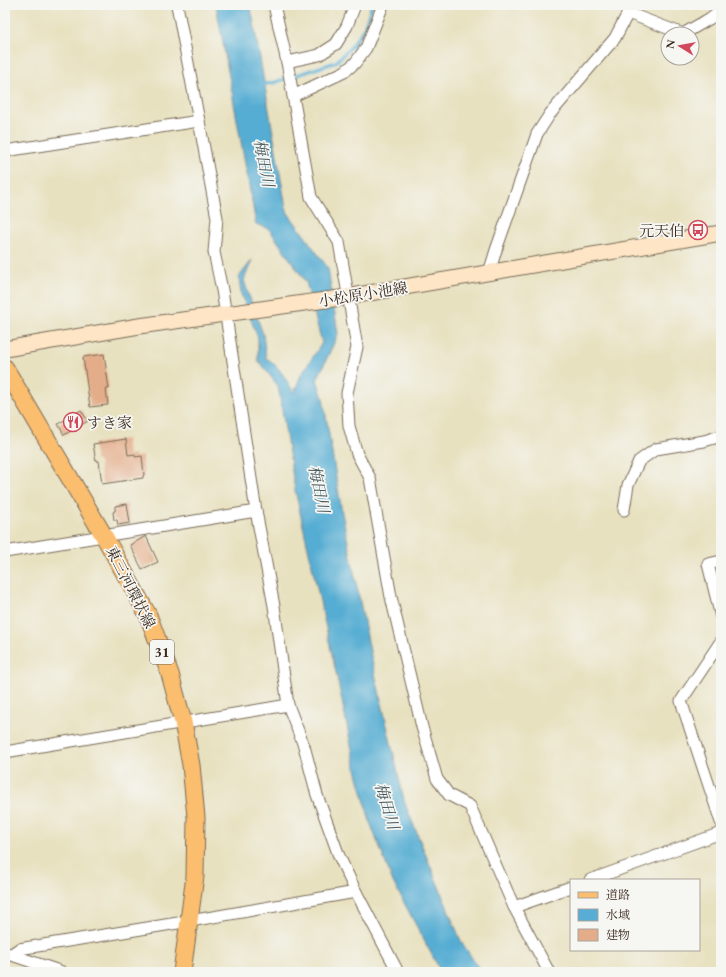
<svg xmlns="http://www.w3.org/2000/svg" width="726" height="977" viewBox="0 0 726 977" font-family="'EB Garamond','Noto Serif JP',serif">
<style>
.water{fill:#57add3;stroke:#496c78}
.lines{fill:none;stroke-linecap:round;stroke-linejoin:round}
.stream{stroke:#57add3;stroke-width:3.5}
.building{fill:#e4ad8a}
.street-casing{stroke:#786a57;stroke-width:13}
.secondary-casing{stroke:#786a57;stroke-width:17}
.primary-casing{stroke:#786a57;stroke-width:19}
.street{stroke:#fff;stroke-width:11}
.secondary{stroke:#fde5c5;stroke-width:15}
.primary{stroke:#fbbd6e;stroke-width:17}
.labels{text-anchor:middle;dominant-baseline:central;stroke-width:3.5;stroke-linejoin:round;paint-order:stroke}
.shield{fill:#f6f6f2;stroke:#73675e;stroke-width:1}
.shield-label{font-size:14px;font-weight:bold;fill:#3b2a1e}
.poi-label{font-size:15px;fill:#3b2a1e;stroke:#f6f6f2;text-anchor:end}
.street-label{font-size:15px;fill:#3b2a1e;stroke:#f6f6f2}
.water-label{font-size:16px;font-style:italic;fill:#45585d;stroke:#f6f6f2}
</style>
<rect width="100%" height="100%" fill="#f6f6f2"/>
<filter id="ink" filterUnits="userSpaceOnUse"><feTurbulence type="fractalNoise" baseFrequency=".025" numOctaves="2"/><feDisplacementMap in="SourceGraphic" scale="8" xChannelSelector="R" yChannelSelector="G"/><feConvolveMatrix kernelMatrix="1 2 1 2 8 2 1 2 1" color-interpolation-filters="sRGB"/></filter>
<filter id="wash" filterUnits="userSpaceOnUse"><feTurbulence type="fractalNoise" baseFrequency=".012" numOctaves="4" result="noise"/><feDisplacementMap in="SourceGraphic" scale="16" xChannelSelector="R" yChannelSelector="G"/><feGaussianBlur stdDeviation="0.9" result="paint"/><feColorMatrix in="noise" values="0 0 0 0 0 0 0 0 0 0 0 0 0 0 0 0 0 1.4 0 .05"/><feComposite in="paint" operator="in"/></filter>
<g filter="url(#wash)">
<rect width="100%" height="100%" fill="#e8e1c0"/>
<!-- water -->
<path class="water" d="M216,5H250L253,18L286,208L288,213L328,268L338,334L317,380L323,398L342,513L371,656L405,804L461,941L481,972H441L393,882L371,825L356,769L337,677L295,490L278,386L258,360V338L241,294L239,277L252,260L244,280L248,293L263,334L266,358C279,365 287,381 294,393L301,375L322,343L306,282L269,229L256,224Z"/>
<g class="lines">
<!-- stream -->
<polyline class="stream" points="261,85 276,82 336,62 352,46 364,28 372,5"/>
</g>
<g id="blocks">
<!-- building -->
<g class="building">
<polygon points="104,354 109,389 106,389 108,405 90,407 83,357"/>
<polygon points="81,410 88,421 64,435 58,424"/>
<polygon points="126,439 128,455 135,454 135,457 142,456 144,475 143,476 143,478 102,484 99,461 96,461 93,444"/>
<polygon points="127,504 130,523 118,525 117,520 114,520 113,512 115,511 115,506"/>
<polygon points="146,536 158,562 142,569 130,545"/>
</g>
</g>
</g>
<g filter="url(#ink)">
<use href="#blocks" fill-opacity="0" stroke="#786a57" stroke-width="1"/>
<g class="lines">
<defs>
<g id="street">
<polyline points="177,5 199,121 217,218 214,252 222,290 256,511 274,606 288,705 304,746 317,795 339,856 356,892 398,972"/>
<polyline points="274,5 287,62 311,197 339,242 357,347 347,393 349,426 357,454 370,478 391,597 422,727 437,779 449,795 470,806 514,907"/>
<polyline points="628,13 683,34 709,19 721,10"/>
<polyline points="287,62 319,55 336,44 347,26 355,5"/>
<polyline points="293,96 344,72 355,63 366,48 383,5"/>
<polyline points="5,151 199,121"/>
<polyline points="489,273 496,250 537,134 550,114 615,38 628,13 628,5"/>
<polyline points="624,510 628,485 639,461 656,449 704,441 721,436"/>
<polyline points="5,552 256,511"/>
<polyline points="721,561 708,564 721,617"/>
<polyline points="721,641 681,701 721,822"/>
<polyline points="5,752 288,705"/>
<polyline points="590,880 721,833"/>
<polyline points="6,953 62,972"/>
<polyline points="10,955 19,949 190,921 356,892"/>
<polyline points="549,972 514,907 571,887"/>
</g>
<polyline id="secondary" points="5,349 139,326 340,298 721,233"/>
<polyline id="primary" points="5,368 104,536 148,615 170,674 183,722 191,765 196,817 195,876 182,972"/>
</defs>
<!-- street casing -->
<use href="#street" class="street-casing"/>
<!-- secondary casing -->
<use href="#secondary" class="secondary-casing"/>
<!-- primary casing -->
<use href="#primary" class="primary-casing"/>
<!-- street -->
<use href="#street" class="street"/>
<!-- secondary -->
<use href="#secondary" class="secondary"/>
<!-- primary -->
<use href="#primary" class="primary"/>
</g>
</g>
<!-- icons -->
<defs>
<symbol id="bus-ring" viewBox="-11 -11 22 22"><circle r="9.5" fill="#f6f6f2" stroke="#d1495b" stroke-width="1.5"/><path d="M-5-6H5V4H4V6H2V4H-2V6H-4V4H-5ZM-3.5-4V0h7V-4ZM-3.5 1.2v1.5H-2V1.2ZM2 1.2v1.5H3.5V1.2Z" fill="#d1495b"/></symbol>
<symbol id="restaurant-ring" viewBox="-11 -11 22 22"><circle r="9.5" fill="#f6f6f2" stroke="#d1495b" stroke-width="1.5"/><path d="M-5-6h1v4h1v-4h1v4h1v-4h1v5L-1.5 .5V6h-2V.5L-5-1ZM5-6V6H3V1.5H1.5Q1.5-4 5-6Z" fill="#d1495b"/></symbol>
</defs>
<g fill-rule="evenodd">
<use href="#bus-ring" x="687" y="219" width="22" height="22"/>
<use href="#restaurant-ring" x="62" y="411" width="22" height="22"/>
</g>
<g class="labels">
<!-- shield labels -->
<rect class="shield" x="150" y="640" width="24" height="24" rx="3"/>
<g class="shield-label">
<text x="162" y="652">31</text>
</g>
<!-- poi labels -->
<g class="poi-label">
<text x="684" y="230">元天伯</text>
<text x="87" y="422" text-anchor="start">すき家</text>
</g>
<!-- street labels -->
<g class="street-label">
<text transform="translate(363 294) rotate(-9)">小松原小池線</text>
<text transform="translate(131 587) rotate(63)">東三河環状線</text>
</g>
<!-- water labels -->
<g class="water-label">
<text transform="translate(264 163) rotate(79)">梅田川</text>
<text transform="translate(319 489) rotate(78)">梅田川</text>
<text transform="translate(387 806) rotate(73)">梅田川</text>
</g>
</g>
<!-- margin -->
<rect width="726" height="977" fill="none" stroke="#f6f6f2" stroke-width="20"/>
<!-- legend -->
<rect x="570" y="879" width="130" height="72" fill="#f6f6f2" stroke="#aba49d"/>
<rect x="578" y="892" width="20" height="6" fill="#fbbd6e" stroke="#aba49d"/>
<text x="606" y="899" font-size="12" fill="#3b2a1e">道路</text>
<rect x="578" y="909" width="20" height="12" fill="#57add3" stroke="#aba49d"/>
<text x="606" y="919" font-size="12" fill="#3b2a1e">水域</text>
<rect x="578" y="929" width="20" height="12" fill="#e4ad8a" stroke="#aba49d"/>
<text x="606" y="939" font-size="12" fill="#3b2a1e">建物</text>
<!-- north arrow -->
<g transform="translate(680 46) rotate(281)"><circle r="19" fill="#f6f6f2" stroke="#aba49d"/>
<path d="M0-3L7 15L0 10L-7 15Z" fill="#d1495b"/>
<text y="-6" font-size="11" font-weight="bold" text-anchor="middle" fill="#3b2a1e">N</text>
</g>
</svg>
